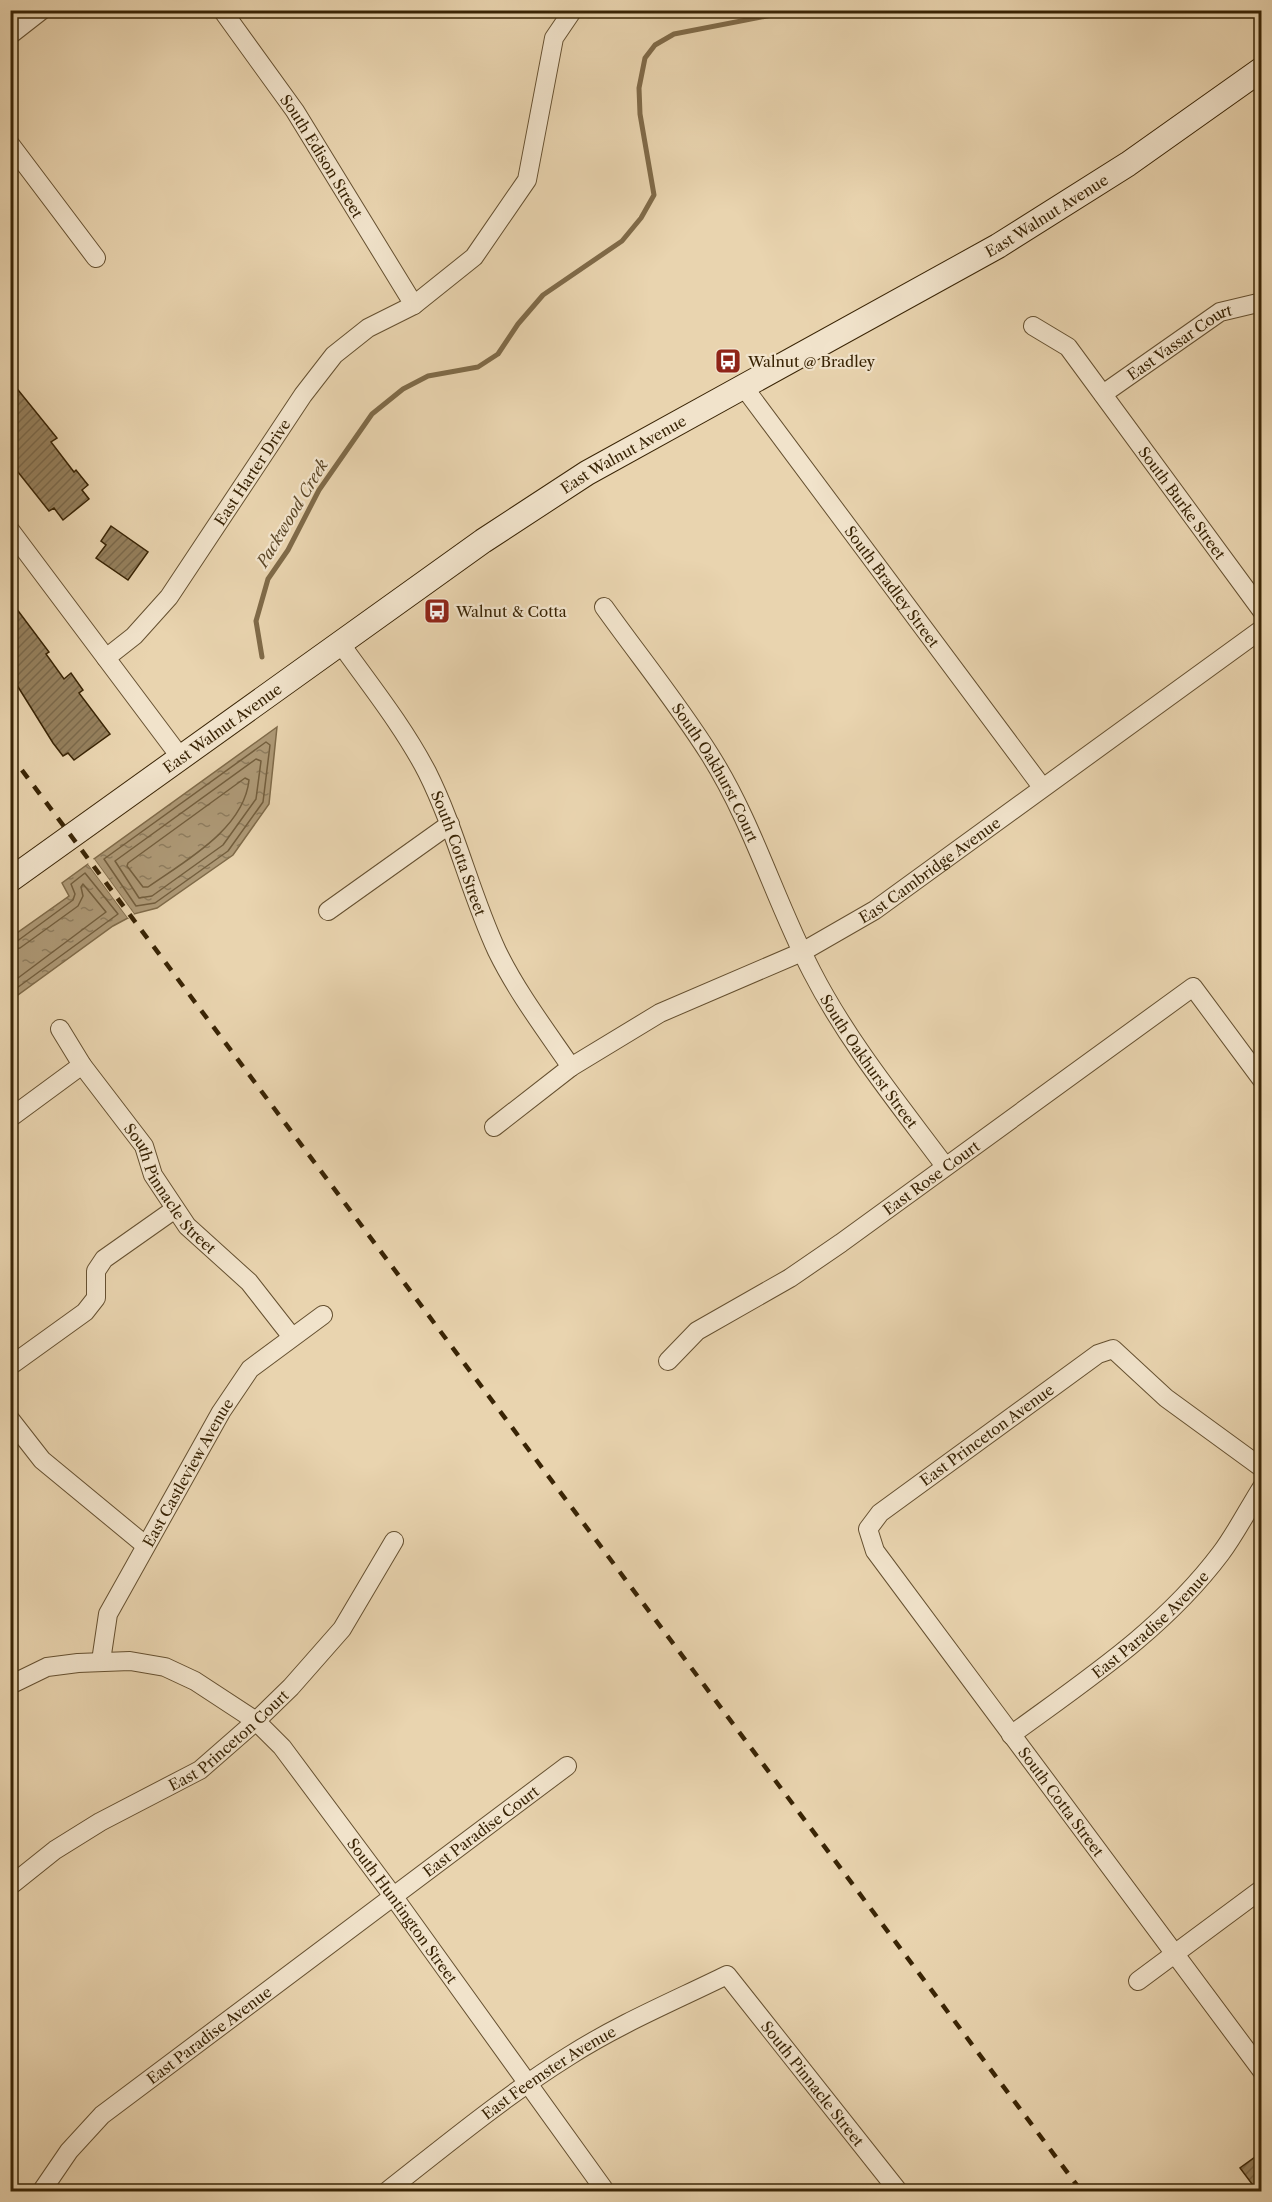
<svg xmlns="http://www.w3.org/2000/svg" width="1272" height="2202" viewBox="0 0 1272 2202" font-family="'Libre Caslon Text',serif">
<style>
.water{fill:url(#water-ripples);stroke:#7f6a48;stroke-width:1.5}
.pier{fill:#e9d4af}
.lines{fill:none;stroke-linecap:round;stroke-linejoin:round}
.shore{stroke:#735e3d;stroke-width:1.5}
.stream{stroke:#7f6a48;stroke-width:5}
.building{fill:url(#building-hatch);stroke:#392405;stroke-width:1.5}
.street-casing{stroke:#655030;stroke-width:20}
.secondary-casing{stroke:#392405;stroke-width:26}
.street{stroke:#f1e3cb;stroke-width:18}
.secondary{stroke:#f1e3cb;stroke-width:24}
.rail{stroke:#392405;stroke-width:4.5;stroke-dasharray:10 10;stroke-linecap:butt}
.labels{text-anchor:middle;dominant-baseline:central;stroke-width:4.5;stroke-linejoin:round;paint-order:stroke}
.street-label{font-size:15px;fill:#392405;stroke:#f1e3cb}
.poi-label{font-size:15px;fill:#392405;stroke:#f1e3cb;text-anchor:start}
.water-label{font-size:16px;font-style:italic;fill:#5c4727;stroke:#f1e3cb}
</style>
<defs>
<pattern id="water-ripples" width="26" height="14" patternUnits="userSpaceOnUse" patternTransform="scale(1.5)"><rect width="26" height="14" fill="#ad9875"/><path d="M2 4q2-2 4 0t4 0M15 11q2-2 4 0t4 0" fill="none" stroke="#8e7c5e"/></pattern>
<pattern id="building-hatch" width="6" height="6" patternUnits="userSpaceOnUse" patternTransform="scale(1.5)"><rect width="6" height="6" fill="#95805d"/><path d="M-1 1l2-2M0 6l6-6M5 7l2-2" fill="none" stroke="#7b694b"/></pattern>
</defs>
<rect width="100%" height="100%" fill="#e9d4af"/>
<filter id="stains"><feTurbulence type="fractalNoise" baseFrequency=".00333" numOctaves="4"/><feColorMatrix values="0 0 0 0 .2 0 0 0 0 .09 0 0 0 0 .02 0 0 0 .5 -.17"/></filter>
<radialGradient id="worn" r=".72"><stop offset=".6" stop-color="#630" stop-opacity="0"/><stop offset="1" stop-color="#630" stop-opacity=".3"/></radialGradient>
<!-- water -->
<g class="water">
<polygon points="277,727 269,804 233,855 157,908 134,914 94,859"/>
<polygon points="88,864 128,918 113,926 11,1000 10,938 69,896 62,883"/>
</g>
<!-- pier -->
<g class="pier">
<polygon points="94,859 134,914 132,916 92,861"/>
<polygon points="90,862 131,917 128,918 88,864"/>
</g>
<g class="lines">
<!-- shore -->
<g class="shore">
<polygon points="266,742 270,745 263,802 228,851 155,903 136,906 104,859"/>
<polygon points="256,759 261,761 256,799 223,845 152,896 139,898 115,861"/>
<path d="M245,778L249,780C244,829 185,861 148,887H143L127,866L128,863Z"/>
<polyline points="10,943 16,942 73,900 75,894 71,884 85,873 118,914 10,993"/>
<polyline points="10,950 20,948 78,906 83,896 81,887 83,884 106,912 10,984"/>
</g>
<!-- stream -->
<polyline class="stream" points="262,657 256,621 268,579 288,550 319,490 372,414 403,389 428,376 478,367 498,354 518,324 543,295 622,241 641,218 654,195 640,114 639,88 645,58 655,45 674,34 797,10"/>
</g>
<!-- building -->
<g class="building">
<polygon points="10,380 57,438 51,442 74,472 76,470 88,485 82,490 89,499 63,520 54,508 49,511 10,462"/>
<polygon points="111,526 148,552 128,580 96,558 106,545 101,541"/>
<polygon points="10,600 49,652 46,654 64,679 71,673 83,690 79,693 110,734 74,760 68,753 63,756 53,743 10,674"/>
<polygon points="1262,2152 1262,2192 1258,2192 1240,2168"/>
</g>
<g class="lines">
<defs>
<g id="street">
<path id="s1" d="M222,10L295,111L414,305"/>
<polyline points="10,35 42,10"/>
<polyline points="10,144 96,258"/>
<path id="s2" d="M1033,326L1068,347L1262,611"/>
<path id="s3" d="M743,386L1042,787"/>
<path id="s4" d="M1103,394L1220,312L1262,302"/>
<polyline points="10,530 181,758"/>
<path id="s5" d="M604,607C639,656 678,704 710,755C753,823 775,901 812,972C848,1042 898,1103 945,1166"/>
<path id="s6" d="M340,643C370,685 403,726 427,772C456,830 470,893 497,951C517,992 545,1029 571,1067"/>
<path id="s7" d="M106,658L134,636L169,597L303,395L334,355L368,328L414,305L474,257L527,180L554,38L573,10"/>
<polyline points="328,911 450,824"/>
<path id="s8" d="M60,1029L82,1065L144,1146L153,1175L187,1226L249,1282L292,1337"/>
<polyline points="10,1118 82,1065"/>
<path id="s9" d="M494,1127L571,1067L660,1013L802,952L875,910L1262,629"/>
<path id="s10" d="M668,1361L697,1331L790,1278L841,1243L1193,987L1262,1080"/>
<polyline points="10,1366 85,1312 96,1298 96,1271 104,1259 175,1209"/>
<polyline points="10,1419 42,1460 145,1545"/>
<path id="s11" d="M1262,1468L1166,1398L1113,1349L1098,1354L880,1513L868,1529L875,1551L1262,2071"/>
<path id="s12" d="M101,1661L108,1614L221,1412L250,1369L323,1315"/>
<path id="s13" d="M10,1685L47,1667L78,1663L130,1661L165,1667L195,1681L256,1721L282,1747L393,1896L606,2192"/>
<path id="s14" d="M1011,1735C1086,1680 1164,1629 1221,1553C1236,1533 1248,1509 1262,1487"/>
<path id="s15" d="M10,1886L55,1850L100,1822L200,1770L256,1721L291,1687L342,1629L394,1541"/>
<polyline points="1138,1981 1262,1889"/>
<path id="s16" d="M41,2192L69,2151L102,2115L567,1766"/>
<path id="s17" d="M386,2192C446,2145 505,2096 569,2056C619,2024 674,2001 727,1975L899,2192"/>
</g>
<g id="secondary">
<path id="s18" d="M10,880L483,541L587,473L998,246L1128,164L1262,69"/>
</g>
</defs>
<!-- street casing -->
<use href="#street" class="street-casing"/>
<!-- secondary casing -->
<use href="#secondary" class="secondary-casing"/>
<!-- street -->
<use href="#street" class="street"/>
<!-- secondary -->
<use href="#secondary" class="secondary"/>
<!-- rail -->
<polyline class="rail" points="10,754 1082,2192"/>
</g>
<!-- icons -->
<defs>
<symbol id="bus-square" viewBox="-11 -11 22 22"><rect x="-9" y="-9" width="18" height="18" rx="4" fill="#8f2418" stroke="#f1e3cb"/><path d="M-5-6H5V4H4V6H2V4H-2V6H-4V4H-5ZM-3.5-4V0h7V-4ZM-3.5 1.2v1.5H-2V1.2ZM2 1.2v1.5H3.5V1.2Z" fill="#fff"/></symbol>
</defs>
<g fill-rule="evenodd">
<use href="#bus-square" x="713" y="346" width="30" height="30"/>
<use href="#bus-square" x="422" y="596" width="30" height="30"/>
</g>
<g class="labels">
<!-- street labels -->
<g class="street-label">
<text stroke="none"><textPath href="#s1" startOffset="177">South Edison Street</textPath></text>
<text stroke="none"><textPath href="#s18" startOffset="1233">East Walnut Avenue</textPath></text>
<text stroke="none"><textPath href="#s4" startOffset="93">East Vassar Court</textPath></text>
<text stroke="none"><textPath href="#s18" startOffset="747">East Walnut Avenue</textPath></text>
<text stroke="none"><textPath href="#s7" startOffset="238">East Harter Drive</textPath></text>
<text stroke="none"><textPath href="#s2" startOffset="234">South Burke Street</textPath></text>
<text stroke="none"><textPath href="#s3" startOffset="250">South Bradley Street</textPath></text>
<text stroke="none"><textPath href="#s18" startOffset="261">East Walnut Avenue</textPath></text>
<text stroke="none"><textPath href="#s5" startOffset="200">South Oakhurst Court</textPath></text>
<text stroke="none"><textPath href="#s6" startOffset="243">South Cotta Street</textPath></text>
<text stroke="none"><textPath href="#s9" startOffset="508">East Cambridge Avenue</textPath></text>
<text stroke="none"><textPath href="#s5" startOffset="528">South Oakhurst Street</textPath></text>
<text stroke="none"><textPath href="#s10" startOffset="322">East Rose Court</textPath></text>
<text stroke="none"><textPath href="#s8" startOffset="195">South Pinnacle Street</textPath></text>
<text transform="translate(987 1435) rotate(-36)">East Princeton Avenue</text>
<text stroke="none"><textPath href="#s12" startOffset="210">East Castleview Avenue</textPath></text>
<text stroke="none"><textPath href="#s14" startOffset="178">East Paradise Avenue</textPath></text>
<text stroke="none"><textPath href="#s15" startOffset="264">East Princeton Court</textPath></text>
<text stroke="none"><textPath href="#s11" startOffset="832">South Cotta Street</textPath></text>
<text stroke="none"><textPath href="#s16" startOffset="572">East Paradise Court</textPath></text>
<text stroke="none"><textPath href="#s13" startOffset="506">South Huntington Street</textPath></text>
<text stroke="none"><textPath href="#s16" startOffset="232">East Paradise Avenue</textPath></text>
<text stroke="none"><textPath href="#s17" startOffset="202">East Feemster Avenue</textPath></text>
<text stroke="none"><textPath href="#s17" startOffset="544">South Pinnacle Street</textPath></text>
</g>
<!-- poi labels -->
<g class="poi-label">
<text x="748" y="361">Walnut @ Bradley</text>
<text x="456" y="611">Walnut &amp; Cotta</text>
</g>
<!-- water labels -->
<g class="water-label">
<text transform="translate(292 513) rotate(-59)">Packwood Creek</text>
</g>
</g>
<!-- margin -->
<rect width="1272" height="2202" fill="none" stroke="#e9d4af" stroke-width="36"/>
<rect x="12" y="12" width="1248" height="2178" fill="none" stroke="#392405" stroke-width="3"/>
<rect x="18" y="18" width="1236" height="2166" fill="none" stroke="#392405" stroke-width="1.5"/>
<rect width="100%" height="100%" filter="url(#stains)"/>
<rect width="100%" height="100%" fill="url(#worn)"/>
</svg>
